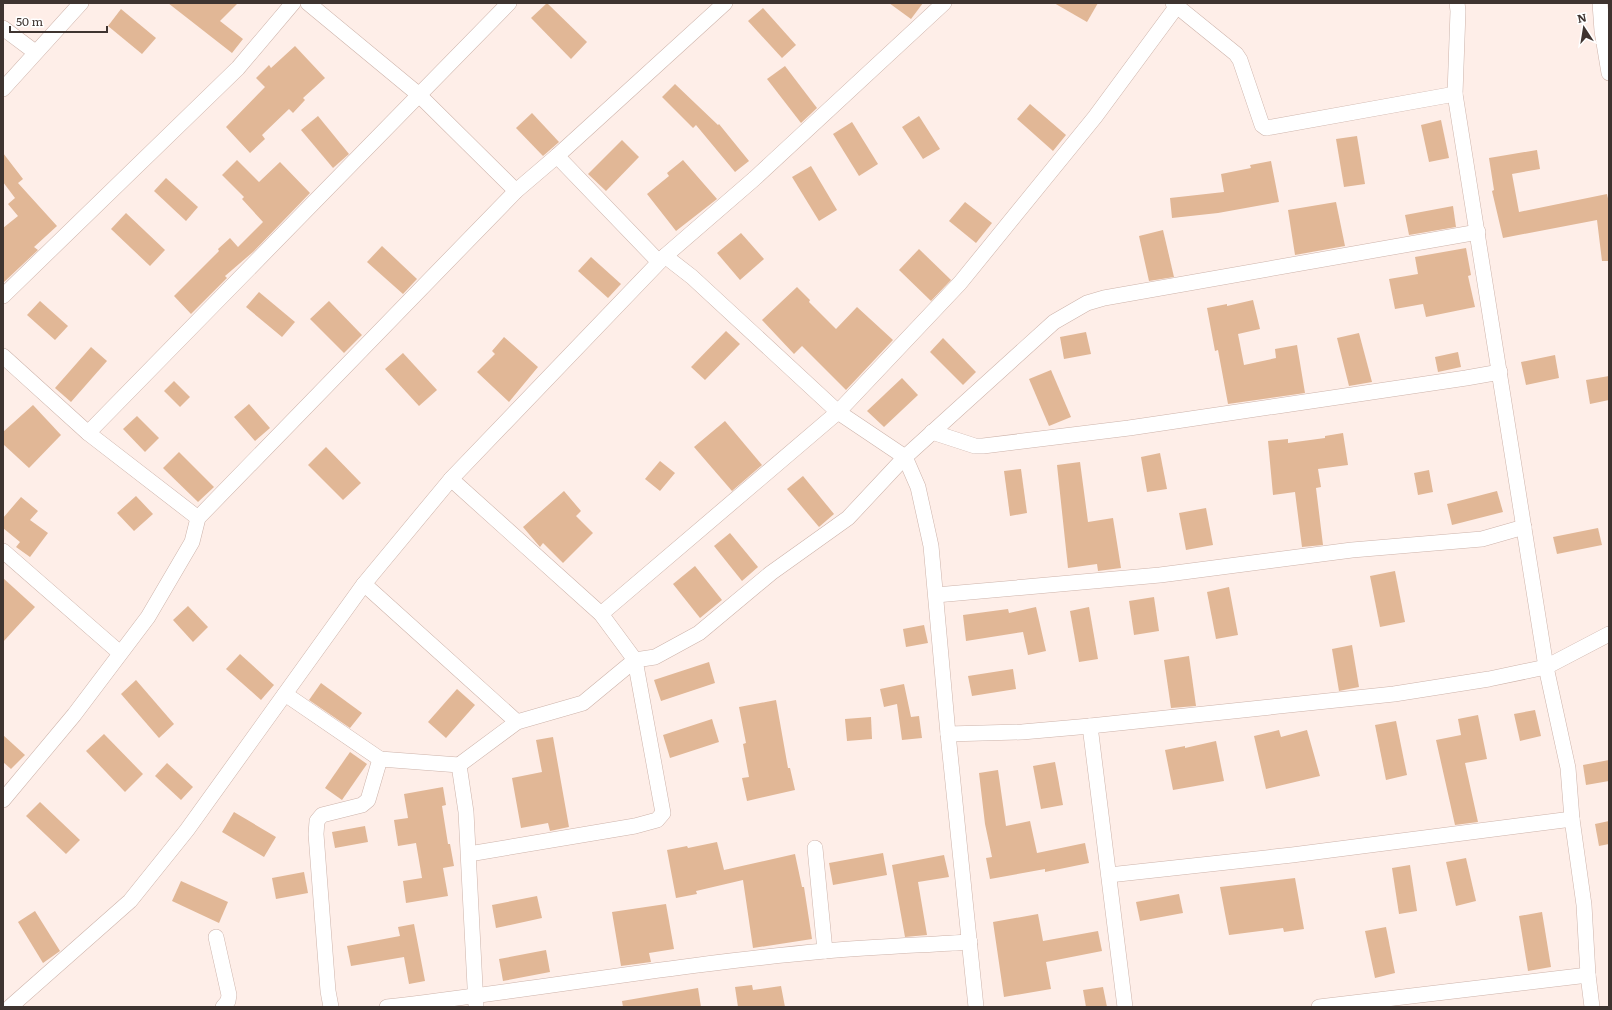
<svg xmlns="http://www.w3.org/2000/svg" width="1612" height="1010" viewBox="0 0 1612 1010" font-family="Literata,serif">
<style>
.building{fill:#e1b796}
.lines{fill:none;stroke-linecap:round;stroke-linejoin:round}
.street-casing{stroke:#cdb3aa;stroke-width:16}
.street{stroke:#fff;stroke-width:15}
</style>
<rect width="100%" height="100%" fill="#feeee8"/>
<!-- building -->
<g class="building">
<polygon points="168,3 238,3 220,21 243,39 232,53"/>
<polygon points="547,3 587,42 571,59 531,18"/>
<polygon points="889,3 923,3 911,19"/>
<polygon points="1054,3 1098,3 1087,22"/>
<polygon points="763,8 796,45 782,58 748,21"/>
<polygon points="121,9 156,38 142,54 108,26"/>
<polygon points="295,46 325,78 303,98 305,100 293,113 289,109 262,135 265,139 250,153 226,127 265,87 256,78 269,65 271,68"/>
<polygon points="785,66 817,108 801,123 767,79"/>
<polygon points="675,84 718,125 719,124 749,161 735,172 696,125 693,128 662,97"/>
<polygon points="1030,104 1066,135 1053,151 1017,119"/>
<polygon points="532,113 559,142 543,156 516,128"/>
<polygon points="318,116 349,154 333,168 301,130"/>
<polygon points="919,116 940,149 923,159 902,127"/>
<polygon points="1441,120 1449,158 1429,162 1421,125"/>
<polygon points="852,122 878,164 859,176 833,134"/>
<polygon points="1357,136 1365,184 1344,187 1336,139"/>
<polygon points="622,140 639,157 606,191 588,174"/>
<polygon points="1537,150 1540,169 1512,174 1519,212 1607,194 1609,203 1609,261 1602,261 1597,220 1503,238 1492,191 1494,190 1489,158"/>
<polygon points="3,153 23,179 18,183 57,226 34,247 38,250 3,283 3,228 18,216 8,204 15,198 3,182"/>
<polygon points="237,160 259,182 280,162 310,193 253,252 225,276 227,278 191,314 174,296 219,251 218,249 230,238 238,247 263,222 242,199 244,197 222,175"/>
<polygon points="683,160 717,199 676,231 647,194 669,176 667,173"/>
<polygon points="1271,161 1279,202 1218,213 1172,218 1170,198 1224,192 1221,174 1251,168 1250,165"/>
<polygon points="811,166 837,210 819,221 792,177"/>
<polygon points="166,178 198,207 186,221 154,191"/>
<polygon points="965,202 992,223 976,243 949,221"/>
<polygon points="1336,202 1345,246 1295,255 1288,210"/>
<polygon points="1453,206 1456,227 1409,235 1405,215"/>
<polygon points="126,213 165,250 150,266 111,229"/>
<polygon points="1163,230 1174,277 1149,281 1139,236"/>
<polygon points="741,233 764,259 740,280 717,253"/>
<polygon points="382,246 417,279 403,294 367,262"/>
<polygon points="1466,248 1471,275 1468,276 1475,307 1426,317 1423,304 1395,309 1389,279 1418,274 1415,257"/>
<polygon points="919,249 951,280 931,301 899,270"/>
<polygon points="591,257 621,284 608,298 578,271"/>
<polygon points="797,287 810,300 809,302 836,329 857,307 893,340 846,390 802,346 794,354 762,320"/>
<polygon points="259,292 295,322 282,337 246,307"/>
<polygon points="1253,300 1260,329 1238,334 1244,365 1276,358 1275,349 1297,345 1305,393 1228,404 1218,350 1215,351 1207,308 1227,304 1227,306"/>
<polygon points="40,301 68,326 55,340 27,315"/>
<polygon points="329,301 362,335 344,353 310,319"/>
<polygon points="726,331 740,344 705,380 691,367"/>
<polygon points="1086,332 1091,354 1064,359 1060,337"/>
<polygon points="1359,333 1372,382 1349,386 1337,338"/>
<polygon points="504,337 538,367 509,402 477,372 495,354 492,351"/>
<polygon points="943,338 976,372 963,385 930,352"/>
<polygon points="91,347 107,361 71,402 55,388"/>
<polygon points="1458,352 1461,367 1438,372 1435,357"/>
<polygon points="403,353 437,390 419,406 385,369"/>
<polygon points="1555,355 1559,378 1526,385 1521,362"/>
<polygon points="1051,370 1071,417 1049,426 1029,379"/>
<polygon points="1609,376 1609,400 1590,404 1586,380"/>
<polygon points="902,378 918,395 884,427 867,411"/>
<polygon points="174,381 190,397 180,407 164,391"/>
<polygon points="249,404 270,428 255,441 234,417"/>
<polygon points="33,405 61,435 29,468 3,444 3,432"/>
<polygon points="137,416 159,438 145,452 123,429"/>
<polygon points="725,421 762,465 732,491 694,447"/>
<polygon points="1343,433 1348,465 1318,469 1321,487 1316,488 1323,545 1302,547 1295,492 1273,495 1268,441 1288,439 1288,443 1325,438 1325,436"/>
<polygon points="326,447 361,483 343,500 308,465"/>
<polygon points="179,452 214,487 198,502 163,468"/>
<polygon points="1160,453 1167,489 1147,492 1141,457"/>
<polygon points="660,461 675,473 660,491 645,479"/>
<polygon points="1080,462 1088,522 1113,518 1121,568 1098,571 1097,564 1068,568 1057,465"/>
<polygon points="1021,469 1027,513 1010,516 1004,471"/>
<polygon points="1429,470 1433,492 1418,495 1414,473"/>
<polygon points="803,476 834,514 819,527 787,489"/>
<polygon points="564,491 581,511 576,516 593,533 563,563 543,543 540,547 523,527"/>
<polygon points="1497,491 1503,512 1452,525 1447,504"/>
<polygon points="136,496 153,514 134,531 117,513"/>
<polygon points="21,497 38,511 30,520 48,533 30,557 16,547 20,542 3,528 3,518"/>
<polygon points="1206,508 1213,545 1186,550 1179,513"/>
<polygon points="1598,528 1602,545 1557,554 1553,537"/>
<polygon points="730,533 758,567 742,581 714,546"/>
<polygon points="695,566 722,600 700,618 673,584"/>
<polygon points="1395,571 1405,622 1380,627 1370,576"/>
<polygon points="3,578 35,607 3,642"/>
<polygon points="1229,587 1238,635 1216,639 1207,592"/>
<polygon points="1154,597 1159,631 1134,635 1129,601"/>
<polygon points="188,606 208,627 193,642 173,620"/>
<polygon points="1036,607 1046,651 1028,655 1023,632 966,641 963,615 1008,609 1009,613"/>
<polygon points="1089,607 1098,659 1079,662 1070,611"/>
<polygon points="924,625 928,643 906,647 903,629"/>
<polygon points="1352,645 1359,687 1339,691 1332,649"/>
<polygon points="240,654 274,685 261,700 226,669"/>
<polygon points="1189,656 1196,706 1171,708 1164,660"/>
<polygon points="709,662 715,683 661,701 654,680"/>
<polygon points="1013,669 1016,689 972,696 968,676"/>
<polygon points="136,680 174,724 159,738 121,694"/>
<polygon points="321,683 362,713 350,728 309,700"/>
<polygon points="904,684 911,717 919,716 922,738 902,740 897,704 884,707 880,689"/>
<polygon points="457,689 475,705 446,738 428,722"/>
<polygon points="776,700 788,768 790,768 795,790 747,801 742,778 749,777 743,744 746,743 739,707"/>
<polygon points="1535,710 1541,736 1520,741 1514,714"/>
<polygon points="1478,715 1487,759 1465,763 1478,822 1455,825 1436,740 1461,735 1458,719"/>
<polygon points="871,717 872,739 847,741 845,719"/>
<polygon points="712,719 719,742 670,758 663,735"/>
<polygon points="1396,721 1407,775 1386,780 1375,725"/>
<polygon points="1279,730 1281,737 1307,730 1320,776 1266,789 1254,736"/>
<polygon points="104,734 143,774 125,792 86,751"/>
<polygon points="3,735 25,755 11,769 3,762"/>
<polygon points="553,737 569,827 550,831 548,823 521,828 512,778 542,772 536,740"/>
<polygon points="1216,741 1224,781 1173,790 1165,750 1185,746 1185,748"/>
<polygon points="350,752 367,764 342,800 325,788"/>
<polygon points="1609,760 1609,781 1586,785 1583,765"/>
<polygon points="1055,762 1063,805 1041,809 1033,766"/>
<polygon points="167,763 193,787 181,800 155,776"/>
<polygon points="998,770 1006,826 1030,821 1037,853 1085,843 1089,863 1045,872 1045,869 990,879 986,858 992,857 985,824 979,773"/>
<polygon points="443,787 446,805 442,806 448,844 450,844 454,866 443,868 448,896 406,903 403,881 422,878 416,843 398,846 394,820 408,818 404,794"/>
<polygon points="40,802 80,840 66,854 26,816"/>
<polygon points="234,812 276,837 264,857 222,832"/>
<polygon points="1609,821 1609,844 1599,846 1595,824"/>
<polygon points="365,826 368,842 335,848 332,832"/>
<polygon points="717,842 724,870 795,854 802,887 804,887 812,939 753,948 743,880 696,891 697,894 676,898 667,850 687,846 688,848"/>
<polygon points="883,853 887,875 833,885 829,863"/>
<polygon points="944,855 949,877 918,882 927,935 905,937 892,865"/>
<polygon points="1466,858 1476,901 1456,906 1446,862"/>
<polygon points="1410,865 1417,911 1399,914 1392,868"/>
<polygon points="304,872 308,893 276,899 272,878"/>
<polygon points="1295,878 1304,929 1284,932 1283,928 1229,935 1220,887"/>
<polygon points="181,881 228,902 219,923 172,901"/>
<polygon points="1179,894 1183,913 1140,921 1136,902"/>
<polygon points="537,896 542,918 496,928 492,905"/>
<polygon points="666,904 674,949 649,953 651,962 621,966 612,912"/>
<polygon points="35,911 60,951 43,963 18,922"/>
<polygon points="1542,912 1551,967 1528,971 1519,916"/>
<polygon points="1038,914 1043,941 1098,931 1102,951 1046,962 1051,989 1004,997 993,922"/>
<polygon points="414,924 425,981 409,984 404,957 351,966 347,946 400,936 398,927"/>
<polygon points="1386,927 1395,973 1375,978 1365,931"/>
<polygon points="546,950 550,972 503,981 499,959"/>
<polygon points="752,985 753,990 781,986 785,1007 738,1007 735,987"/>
<polygon points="1103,987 1107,1007 1086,1007 1083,990"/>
<polygon points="698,988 701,1007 623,1007 622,1001"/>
</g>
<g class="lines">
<defs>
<g id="street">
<polyline points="308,3 418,94 516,191"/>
<polyline points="1173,3 1236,54 1240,60 1262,125 1266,128 1455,94"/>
<polyline points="1457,3 1458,11 1455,94 1546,667 1568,768 1572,819 1584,905 1588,975 1592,1007"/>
<polyline points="1600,3 1602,31 1609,73"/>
<polyline points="3,28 35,52"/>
<polyline points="3,89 81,3"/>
<polyline points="557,156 659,262"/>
<polyline points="665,256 692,277 838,412 905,457 918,487 931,546 948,734 976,1007"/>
<polyline points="3,296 238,68 293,3"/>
<polyline points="3,356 88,433 198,518"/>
<polyline points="932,432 975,446 983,446 1129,428 1466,378 1500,372"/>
<polyline points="88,433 509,3"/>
<polyline points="451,479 601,614 635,660 663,813 657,820 635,826 469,854"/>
<polyline points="3,551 120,653"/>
<polyline points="364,584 517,722"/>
<polyline points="936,595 1160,575 1352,550 1482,539 1524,527"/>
<polyline points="601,614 838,412 960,283 1095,117 1177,6"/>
<polyline points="285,694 380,759 368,800 362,805 322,815 317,821 316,834 328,991 331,1007"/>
<polyline points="1090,726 1125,1007"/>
<polyline points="948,734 1022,732 1090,726 1394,694 1489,679 1546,667 1609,634"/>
<polyline points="380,759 459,765 517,722 583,703 635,660 655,657 699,633 771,573 848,518 905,457 1054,322 1087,303 1104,298 1478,232"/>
<polyline points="459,765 466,812 476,1006"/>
<polyline points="3,800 74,715 148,617 192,542 198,518 516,191 557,156 725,3"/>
<polyline points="815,848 825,951"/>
<polyline points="1109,875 1292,855 1572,819"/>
<polyline points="216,937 229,995 228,1001 223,1007"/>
<polyline points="10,1007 130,901 187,830 364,584 451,479 665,256 754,179 944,3"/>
<path d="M387,1007C533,990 679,964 825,951C873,947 922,945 970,942"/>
<polyline points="1319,1007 1588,975"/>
</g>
</defs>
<!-- street casing -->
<use href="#street" class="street-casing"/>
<!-- street -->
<use href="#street" class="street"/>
</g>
<!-- border -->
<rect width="1612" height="1010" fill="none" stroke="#3e3430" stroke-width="8"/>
<!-- north arrow -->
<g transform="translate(1584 28) rotate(348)" stroke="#ffffff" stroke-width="3" paint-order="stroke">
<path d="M0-3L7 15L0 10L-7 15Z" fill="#3e3430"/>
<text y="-6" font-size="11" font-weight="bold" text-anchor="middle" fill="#3e3430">N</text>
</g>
<!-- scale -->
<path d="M10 26v6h97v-6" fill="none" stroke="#3e3430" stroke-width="2"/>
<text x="16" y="26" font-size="12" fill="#3e3430" stroke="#ffffff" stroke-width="3" paint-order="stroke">50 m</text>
</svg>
